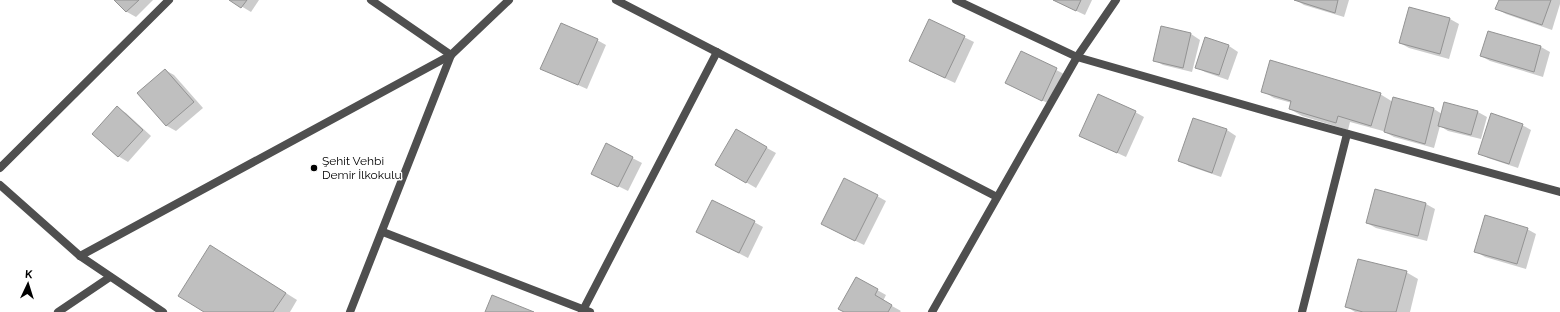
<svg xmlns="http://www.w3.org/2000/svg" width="1560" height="312" viewBox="0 0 1560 312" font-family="Raleway,sans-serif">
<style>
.shadow{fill:#0003}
.building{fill:#bfbfbf;stroke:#939393}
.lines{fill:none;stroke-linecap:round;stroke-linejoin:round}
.minor{stroke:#4f4f4f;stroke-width:8}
.poi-dot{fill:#000;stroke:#fff;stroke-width:1.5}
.labels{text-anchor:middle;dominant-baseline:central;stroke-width:3;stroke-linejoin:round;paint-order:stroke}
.poi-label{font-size:12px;fill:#000;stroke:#fff;text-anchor:start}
</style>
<rect width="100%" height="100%" fill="#fff"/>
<!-- shadow -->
<g class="shadow">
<polygon points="115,0 153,0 136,17 127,12"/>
<polygon points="231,0 259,0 251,12"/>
<polygon points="1053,0 1092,0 1085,15"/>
<polygon points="1296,0 1349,0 1344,17 1304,5"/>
<polygon points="1500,0 1560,0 1560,4 1552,30 1506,14 1497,9"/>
<polygon points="1450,19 1459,24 1449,59 1409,48 1400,43"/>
<polygon points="929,20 974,42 955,83 919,66"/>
<polygon points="1162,27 1191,34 1200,40 1192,72 1163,65 1154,60"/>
<polygon points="1488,32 1541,47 1550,52 1543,77 1490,61 1481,56"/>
<polygon points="597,40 606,45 587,89 551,73"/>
<polygon points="1229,46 1238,52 1228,80 1205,72 1196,67"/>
<polygon points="1021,52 1066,75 1052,105 1016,88"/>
<polygon points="165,70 174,75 203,108 176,131 167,126 138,93"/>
<polygon points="1262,91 1380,94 1393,102 1394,98 1434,109 1442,114 1478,112 1487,117 1481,139 1448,131 1440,126 1434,148 1394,137 1383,131 1350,122 1348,130 1302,116 1290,109 1292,103 1274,98"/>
<polygon points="117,108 126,113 151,136 128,162 118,156"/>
<polygon points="1135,112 1144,117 1126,157 1089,140"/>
<polygon points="1194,119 1227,130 1236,136 1221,177 1189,166 1180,160"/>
<polygon points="1522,125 1531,130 1518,168 1488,158 1479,153"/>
<polygon points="736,131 776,153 756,188 717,165"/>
<polygon points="607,145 642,163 628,191 600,177"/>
<polygon points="1375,191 1426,204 1435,209 1427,241 1376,228 1367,223"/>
<polygon points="877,196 886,201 864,245 831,229"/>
<polygon points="754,222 763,227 748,258 707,237"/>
<polygon points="1527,229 1536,234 1526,269 1485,257 1475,251"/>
<polygon points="222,253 297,300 290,312 206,312"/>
<polygon points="1406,272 1418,279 1410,312 1355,312 1347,307"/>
<polygon points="856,278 886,295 883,301 901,311 900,312 846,312"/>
</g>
<!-- building -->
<g class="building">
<polygon points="114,0 139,0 126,12"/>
<polygon points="229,0 247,0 241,8"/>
<polygon points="1053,0 1081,0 1076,11"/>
<polygon points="1294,0 1338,0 1335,13"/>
<polygon points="1499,0 1551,0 1542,25 1495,9"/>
<polygon points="1409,7 1450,18 1440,54 1399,43"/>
<polygon points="929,19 965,36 945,78 909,61"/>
<polygon points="561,23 598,39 578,85 540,69"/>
<polygon points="1161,26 1191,33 1183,68 1153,61"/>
<polygon points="1488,31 1541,46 1534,72 1480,56"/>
<polygon points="1205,37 1229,45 1219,75 1195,68"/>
<polygon points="1021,51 1057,68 1042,101 1005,83"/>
<polygon points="1270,60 1381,93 1371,126 1338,116 1336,123 1289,109 1291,101 1261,92"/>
<polygon points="165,69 194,102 166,126 137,93"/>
<polygon points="1098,94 1136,111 1117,153 1079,136"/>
<polygon points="1393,97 1434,108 1425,144 1384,132"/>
<polygon points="1444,102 1478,111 1471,135 1438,126"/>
<polygon points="117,106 143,130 118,157 92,134"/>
<polygon points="1491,113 1523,124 1509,164 1478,154"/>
<polygon points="1193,118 1227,129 1212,173 1178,161"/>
<polygon points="736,129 767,147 746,183 715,165"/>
<polygon points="606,143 633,157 618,187 591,174"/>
<polygon points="844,178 878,195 855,241 821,224"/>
<polygon points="1375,189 1426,203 1418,236 1366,223"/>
<polygon points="712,200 755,221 739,253 696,232"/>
<polygon points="1485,215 1528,228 1517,264 1474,252"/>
<polygon points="210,245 286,293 273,312 204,312 178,296"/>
<polygon points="1358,259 1407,271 1396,312 1363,312 1345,307"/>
<polygon points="856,277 878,289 875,295 892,305 888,312 844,312 838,309"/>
<polygon points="492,295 534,312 485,312"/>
</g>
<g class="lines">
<!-- minor -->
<g class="minor">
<polyline points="371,0 451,55"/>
<polyline points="616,0 997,197"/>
<polyline points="1116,0 1077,57 1283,116 1560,192"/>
<polyline points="0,168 169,0"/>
<polyline points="0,185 80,256 163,312"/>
<polyline points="383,232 590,312"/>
<polyline points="80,256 451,55 509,0"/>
<polyline points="58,312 110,277"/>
<polyline points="350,312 451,55"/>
<polyline points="582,312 717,52"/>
<polyline points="932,312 1077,57 956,0"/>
<polyline points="1302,312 1347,134"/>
</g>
</g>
<!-- markers -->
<circle class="poi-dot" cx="314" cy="168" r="4"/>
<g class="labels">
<!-- poi labels -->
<g class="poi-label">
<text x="322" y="161">Şehit Vehbi<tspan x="322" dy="14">Demir İlkokulu</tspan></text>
</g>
</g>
<!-- north arrow -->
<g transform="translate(28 284) rotate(4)" stroke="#ffffff" stroke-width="3" paint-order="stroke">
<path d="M0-3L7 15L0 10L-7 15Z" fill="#000000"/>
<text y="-6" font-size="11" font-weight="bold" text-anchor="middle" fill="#000000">K</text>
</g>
</svg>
